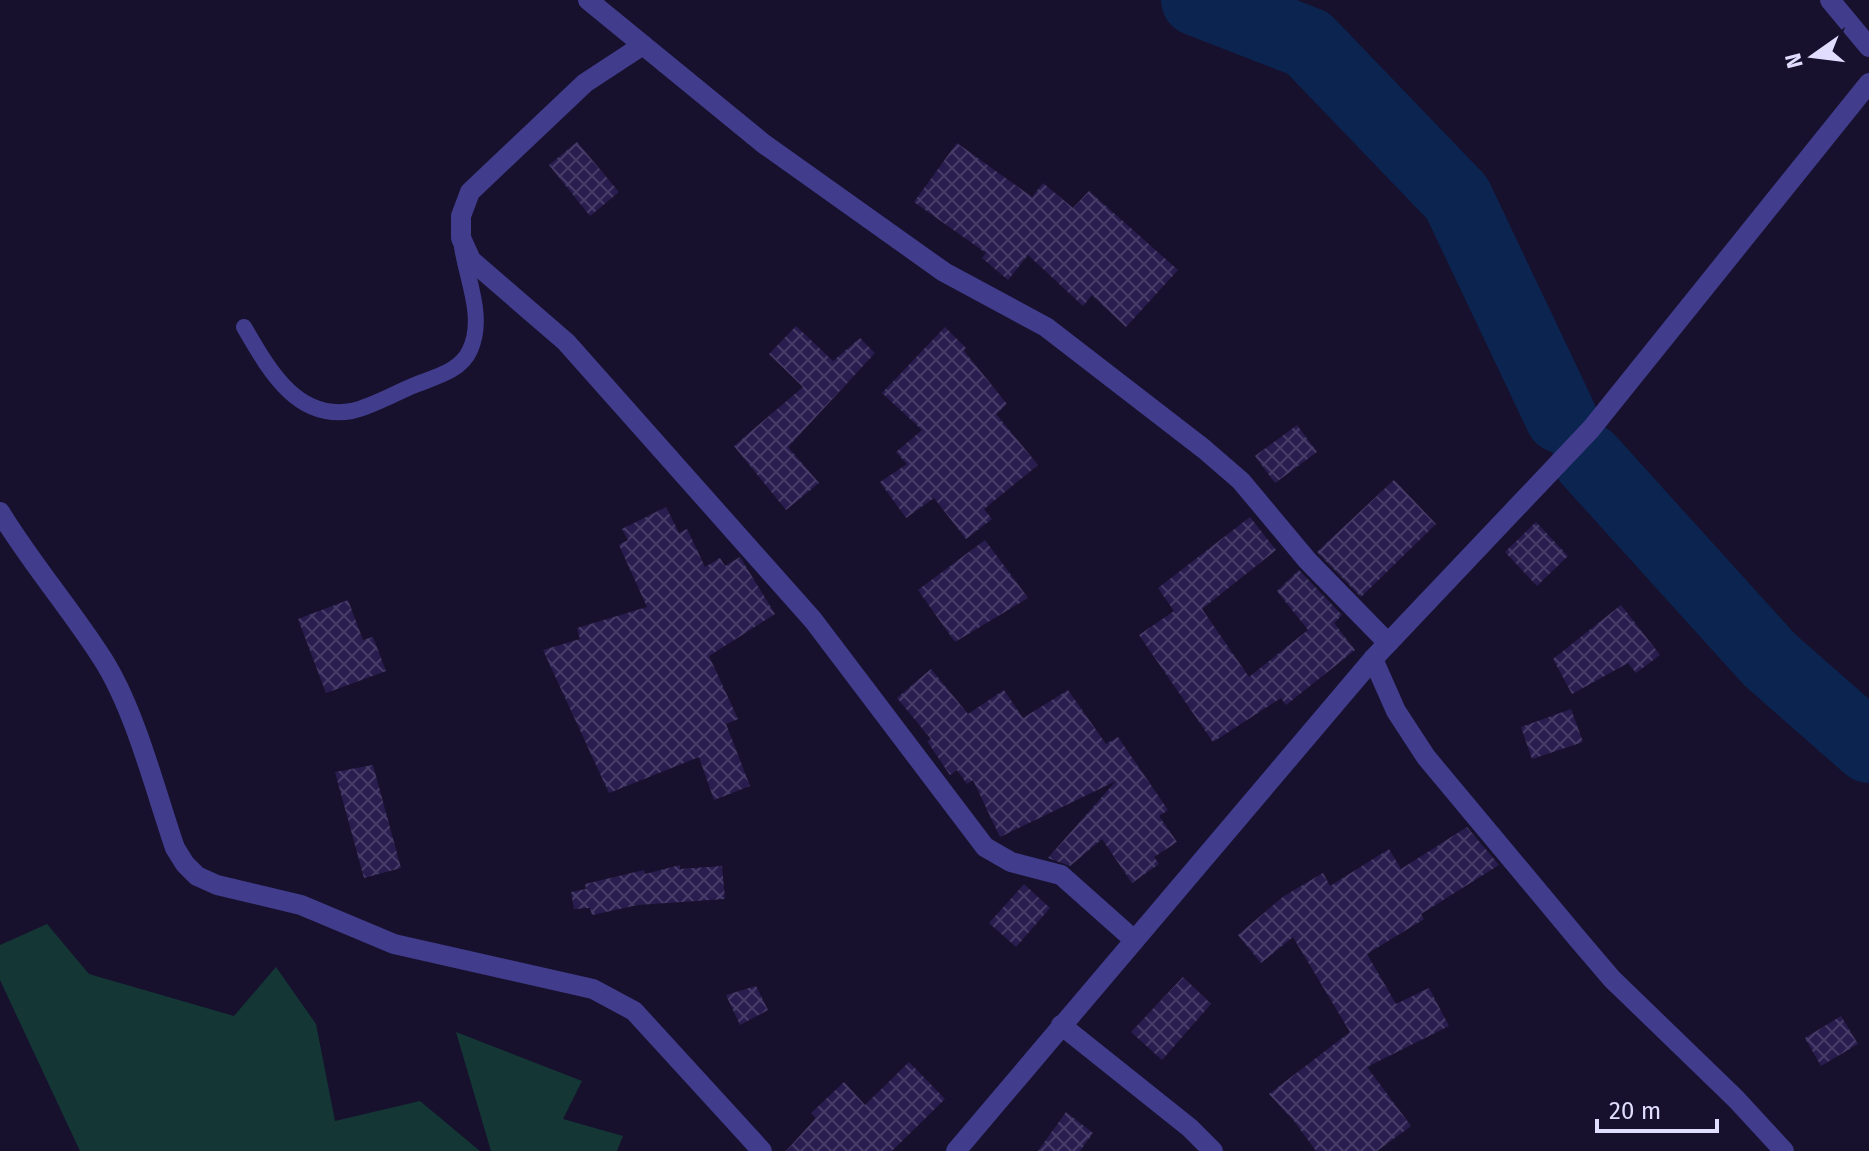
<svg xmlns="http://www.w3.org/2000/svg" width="1869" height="1151" viewBox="0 0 1869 1151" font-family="'Fira Sans',sans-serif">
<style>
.grass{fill:#143736}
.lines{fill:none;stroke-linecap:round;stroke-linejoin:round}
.river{stroke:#0c2450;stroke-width:72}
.building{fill:url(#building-cross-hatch)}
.service{stroke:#413c8c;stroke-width:16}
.minor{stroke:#413c8c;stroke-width:20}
.tertiary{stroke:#413c8c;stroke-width:20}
</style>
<defs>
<pattern id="building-cross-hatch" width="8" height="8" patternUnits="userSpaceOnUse" patternTransform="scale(2)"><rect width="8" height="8" fill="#281d4e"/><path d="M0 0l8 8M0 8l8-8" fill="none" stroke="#473d69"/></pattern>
</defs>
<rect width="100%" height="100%" fill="#17112d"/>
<!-- grass -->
<g class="grass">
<polygon points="47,924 89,974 234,1016 276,967 316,1024 335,1121 420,1101 480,1151 80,1151 0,980 0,945"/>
<polygon points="456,1032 582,1081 563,1119 623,1136 617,1151 491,1151"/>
</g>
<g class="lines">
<!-- river -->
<g class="river">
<polyline points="1197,0 1308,43 1457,198 1561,417"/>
<polyline points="1588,459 1770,660 1869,747"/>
</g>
</g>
<!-- building -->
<g class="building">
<polygon points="577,142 619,192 590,216 549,165"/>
<polygon points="957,143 1032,197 1043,183 1073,208 1089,191 1178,270 1126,327 1092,295 1083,306 1028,255 1008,280 982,258 986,253 914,202"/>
<polygon points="796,326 833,361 860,338 875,353 788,447 819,483 786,510 734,446 803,387 769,354"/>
<polygon points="945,327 966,348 964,351 1007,404 996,414 1038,465 984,509 992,519 966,539 934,498 906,518 880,482 907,464 896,452 922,430 882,393"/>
<polygon points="1297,425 1317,452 1275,483 1255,456"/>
<polygon points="1394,480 1436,524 1361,597 1317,552"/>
<polygon points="666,507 679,533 687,529 705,567 720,558 725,566 740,557 775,614 709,656 738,719 726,724 750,786 714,800 699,757 609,793 543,650 580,639 577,628 647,607 619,545 628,540 622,529"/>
<polygon points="1250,517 1276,550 1202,609 1249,677 1308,630 1277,591 1299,570 1342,615 1334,623 1355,650 1286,705 1281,698 1213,742 1139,635 1174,611 1158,588"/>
<polygon points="1536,522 1568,556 1537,586 1505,552"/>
<polygon points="985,540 1028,598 955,642 918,590"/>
<polygon points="348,600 363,640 373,637 386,671 326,693 298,619"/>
<polygon points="1621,605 1660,655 1636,673 1628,663 1572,694 1553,659"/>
<polygon points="931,669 968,714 1004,690 1023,718 1068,690 1106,744 1118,737 1168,810 1159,816 1177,842 1154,857 1159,864 1132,883 1102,839 1070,866 1048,858 1116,781 1000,837 973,780 967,784 957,770 950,775 927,741 931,739 897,698"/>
<polygon points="1571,709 1583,742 1532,759 1521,727"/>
<polygon points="373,765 401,868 364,878 335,772"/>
<polygon points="1467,827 1499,865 1421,914 1424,919 1367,954 1396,1004 1429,988 1449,1026 1367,1067 1411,1126 1377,1151 1316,1151 1294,1121 1269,1094 1350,1032 1293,937 1261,963 1238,935 1284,896 1323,873 1330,886 1389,849 1401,869"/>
<polygon points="680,865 680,869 722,866 725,899 638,905 592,915 590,908 574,909 571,892 586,889 585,884 644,870 645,874"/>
<polygon points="1024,884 1050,908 1016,947 989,923"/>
<polygon points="1183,977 1211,1004 1162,1060 1131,1032"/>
<polygon points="756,986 768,1010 740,1025 726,995"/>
<polygon points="1841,1016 1858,1044 1821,1066 1805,1038"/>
<polygon points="909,1062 945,1099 892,1151 786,1151 816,1118 811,1113 844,1082 865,1105"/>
<polygon points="1066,1112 1093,1133 1080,1151 1038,1151"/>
</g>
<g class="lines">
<!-- service -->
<path class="service" d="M244,327C268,368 296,421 352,411C373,406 395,393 415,385C435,377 461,371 470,350C485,317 467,280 462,247"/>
<!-- minor -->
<g class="minor">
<polyline points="588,0 764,144 944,272 1046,327 1204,449 1241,481 1307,560 1388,643"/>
<polyline points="1830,0 1869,47"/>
<polyline points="643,45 585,83 470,192 461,216 461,238 471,260 566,342 813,620 985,847 1011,862 1061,875 1133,939"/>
<path d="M0,512C31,563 70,608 102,658C135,709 155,790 175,848L185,864L197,876L217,885L301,905L394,944L593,989L634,1011L762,1151"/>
<polyline points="1373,659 1396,711 1426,757 1577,938 1612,979 1736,1099 1784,1151"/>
<polyline points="1061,1025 1190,1128 1213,1151"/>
</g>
<!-- tertiary -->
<polyline class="tertiary" points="956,1151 1373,659 1591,429 1869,83"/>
</g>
<!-- north arrow -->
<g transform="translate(1813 56) rotate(256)" stroke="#17112d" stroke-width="6" paint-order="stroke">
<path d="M0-6L14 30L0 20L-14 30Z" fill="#e1ddff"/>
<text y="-12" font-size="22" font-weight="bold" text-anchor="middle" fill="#e1ddff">N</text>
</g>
<!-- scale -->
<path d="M1597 1119v12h120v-12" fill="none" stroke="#e1ddff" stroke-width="4"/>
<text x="1609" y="1119" font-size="24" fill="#e1ddff" stroke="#17112d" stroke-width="6" paint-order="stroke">20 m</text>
</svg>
